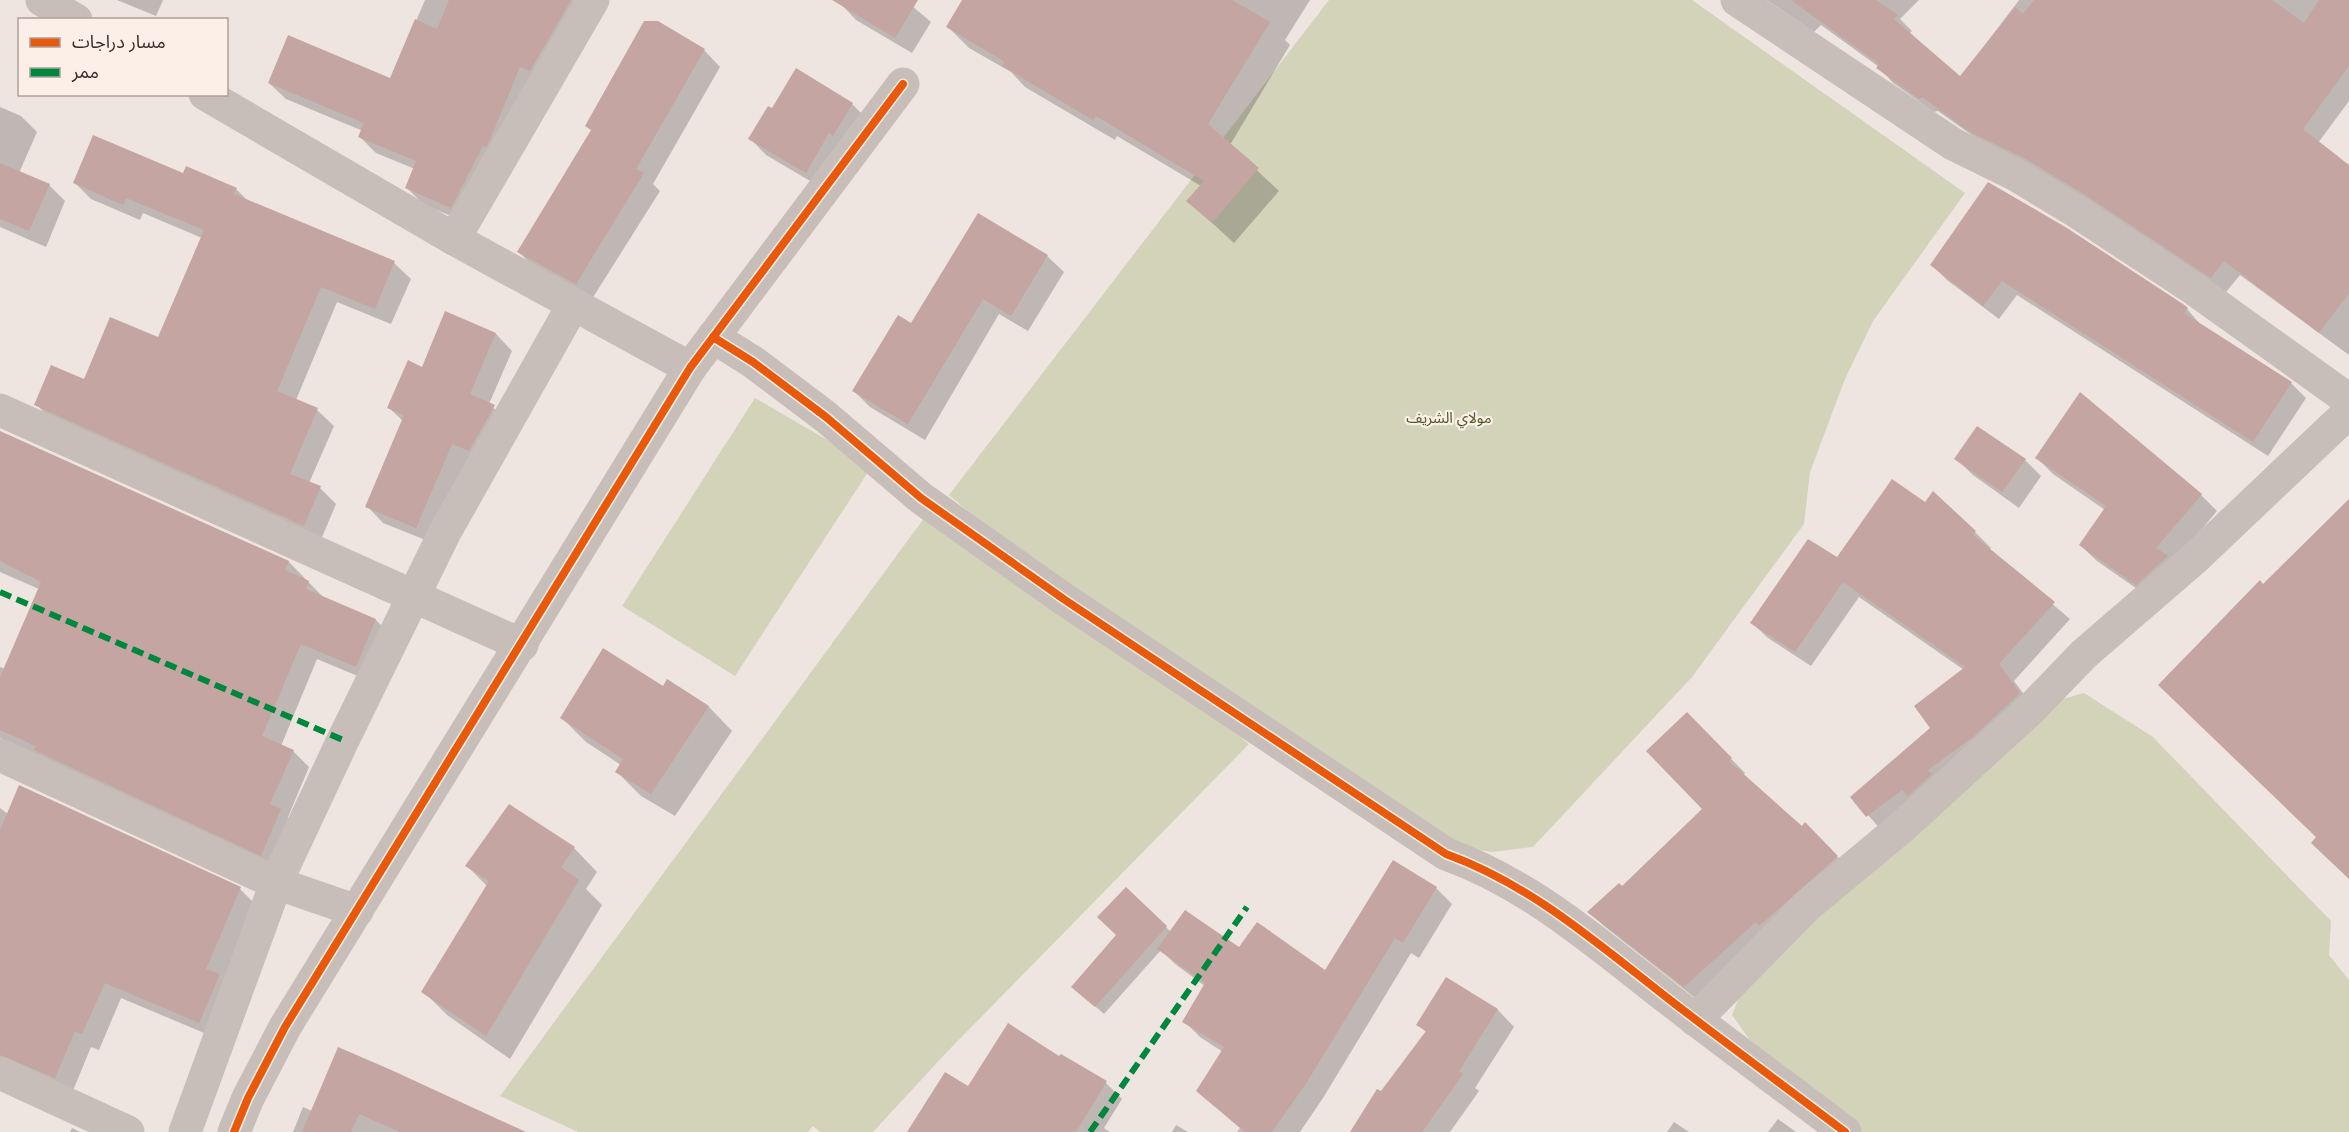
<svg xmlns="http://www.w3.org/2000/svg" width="2349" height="1132" viewBox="0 0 2349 1132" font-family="Figtree,'Noto Sans Arabic',sans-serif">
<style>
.green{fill:#d3d3b9}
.shadow{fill:#0003}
.building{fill:#c4a5a1}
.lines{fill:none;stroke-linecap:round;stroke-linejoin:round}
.minor{stroke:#c8beb9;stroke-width:33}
.quiet{stroke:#00873e;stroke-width:6;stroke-dasharray:12 6;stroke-linecap:butt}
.cycleway-casing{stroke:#fbefe8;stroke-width:11}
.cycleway{stroke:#e8590c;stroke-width:8}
.labels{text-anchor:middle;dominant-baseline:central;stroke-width:4.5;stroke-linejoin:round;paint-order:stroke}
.park-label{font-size:15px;fill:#505928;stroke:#fbefe8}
</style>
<rect width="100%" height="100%" fill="#eee5e1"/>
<!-- green -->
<g class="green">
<polygon points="1329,0 1692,0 1965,193 1873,321 1845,379 1810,472 1804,524 1692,677 1533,847 1492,852 1453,846 1138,654 1249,744 946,1053 873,1132 820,1132 813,1126 808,1132 578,1132 500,1096 927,514 1126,644 949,495"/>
<polygon points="755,398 872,466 735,676 622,606"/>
<polygon points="2084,693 2153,737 2331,921 2329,955 2349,980 2349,1132 1855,1132 1769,1067 1732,1015 1745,981 2059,700"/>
</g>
<!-- shadow -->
<g class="shadow">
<polygon points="117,0 163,0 156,16"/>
<polygon points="425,0 600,0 467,223 423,204 407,188 415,169 376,153 360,137 363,131 286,99 269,83 391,80"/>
<polygon points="842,0 905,0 931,22 912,53 856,20 840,3"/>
<polygon points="964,0 1310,0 1285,40 1290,45 1230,145 1279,191 1234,243 1188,201 1201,186 1117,136 1115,140 1025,87 1011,72 969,48 948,27"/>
<polygon points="1767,0 1919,0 1900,19 1912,31 1909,34 1960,78 2019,0 2349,0 2349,101 2318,143 2349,167 2349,355 2240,275 2226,292 2103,210 1987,146 1938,111 1934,112 1893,83 1879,67 1821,25 1814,32"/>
<polygon points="704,50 720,67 653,184 660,191 592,299 535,268 519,252"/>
<polygon points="852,104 868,120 822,188 766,155 750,138 773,110"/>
<polygon points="0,107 21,116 37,132 19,173 49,185 65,201 46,247 0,227"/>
<polygon points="184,175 236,189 248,201 394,263 411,279 391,324 337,302 296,400 317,410 334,426 309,483 320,488 336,504 320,542 52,421 36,404 159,339 202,238 143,213 140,220 91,199 75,183"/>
<polygon points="1047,256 1064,272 1028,331 999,314 925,440 870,407 854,391 912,325"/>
<polygon points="1932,265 2187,309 2201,325 2291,383 2306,398 2268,456 2017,295 1999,319 1947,280"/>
<polygon points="446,313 496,334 512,351 489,404 510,423 433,543 383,523 367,506 403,421 389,408 423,369"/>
<polygon points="0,432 289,562 324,598 376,620 392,637 372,682 317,659 281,746 293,751 309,767 288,817 297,826 278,871 0,738 0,667 5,669 39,589 0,572"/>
<polygon points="2037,458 2201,495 2217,511 2173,563 2153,600 2097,561 2080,545 2105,510 2053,474"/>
<polygon points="1956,459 2025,460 2041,476 2019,508 1973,475"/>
<polygon points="1925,504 1975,532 1991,548 1989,550 2070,619 2014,681 2035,709 1883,832 1852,797 1932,728 1964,670 1859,597 1811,666 1768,638 1752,623 1837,559"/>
<polygon points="667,681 709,707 732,731 675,816 641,796 617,772 621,765 586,742 562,718 664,688"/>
<polygon points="1687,714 1745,773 1743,776 1802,828 1805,824 1851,871 1699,1001 1604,926 1589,912 1622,888 1704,809"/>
<polygon points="0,808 8,814 240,889 256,905 216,1038 121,998 99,1050 91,1047 72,1093 0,1069"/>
<polygon points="574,848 597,872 586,889 602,905 510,1059 447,1015 423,991 488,887 467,866"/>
<polygon points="1436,888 1452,904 1419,958 1411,953 1323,1098 1300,1132 1237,1132 1240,1128 1198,1091 1223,1052 1200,1037 1184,1021 1205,986 1175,964 1161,950 1104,1014 1073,987 1118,935 1126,889 1171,932 1326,972"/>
<polygon points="1447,979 1498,1010 1514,1027 1475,1088 1479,1091 1450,1132 1351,1132 1426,1032 1418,1025"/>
<polygon points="339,1049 523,1132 293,1132 303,1107 312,1111"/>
<polygon points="1060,1059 1106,1083 1122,1099 1104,1128 1110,1132 909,1132 968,1088"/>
<polygon points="1778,1119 1796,1132 1768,1132"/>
<polygon points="1674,1122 1689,1132 1667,1132"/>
<polygon points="1176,1125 1188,1132 1172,1132"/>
<polygon points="72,1128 80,1132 70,1132"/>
</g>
<!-- building -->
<g class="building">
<polygon points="449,0 571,0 530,71 520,67 489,142 486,147 483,146 451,208 405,188 416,161 358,137 364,123 268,83 288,35 390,78 415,19 437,29"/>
<polygon points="832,0 918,0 895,38"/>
<polygon points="962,0 1232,0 1270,22 1208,124 1259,168 1212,223 1186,201 1204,181 1096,116 1093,120 1002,66 1005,62 946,27"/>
<polygon points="1791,0 1876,0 1898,15 1894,19 1960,76 2015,7 2023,14 2034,0 2272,0 2304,23 2319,0 2349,0 2349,66 2303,129 2349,165 2349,293 2319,333 2224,261 2211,278 2087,196 2024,158 1970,132 1922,97 1919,99 1876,68 1879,64"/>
<polygon points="644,21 658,21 705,49 636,169 644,173 576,284 517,252 591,130 585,126"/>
<polygon points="796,68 853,103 833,136 829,133 806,173 748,139 768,106 772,108"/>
<polygon points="93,135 183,173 186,166 237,188 234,194 395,261 375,309 321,287 277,391 318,408 290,474 321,486 304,526 34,405 51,365 84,379 110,317 158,337 204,230 126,198 123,205 73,183"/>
<polygon points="0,163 50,184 29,231 0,219"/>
<polygon points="1988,182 2067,228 2183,304 2188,308 2184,313 2292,382 2253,442 2002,281 1983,306 1930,265"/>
<polygon points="978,213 1048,255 1011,316 983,299 908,424 852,391 898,315 911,323"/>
<polygon points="445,311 496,333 470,394 495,405 469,451 452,444 416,528 365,507 404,415 387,408 408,360 422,367"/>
<polygon points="2080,392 2202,494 2156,548 2168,556 2136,585 2079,545 2106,506 2035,458"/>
<polygon points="1977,426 2026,459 2002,492 1954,459"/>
<polygon points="0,431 289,561 285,570 309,581 306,589 376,619 356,667 301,644 262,736 294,750 270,804 281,809 261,856 34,750 36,746 0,730 0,677 41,582 0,561"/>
<polygon points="1892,479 1925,502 1933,491 1976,531 1973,535 2055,602 1999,664 2020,693 1973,737 1928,770 1932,774 1908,796 1902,790 1866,817 1850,797 1930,728 1914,706 1965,667 1843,582 1795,652 1750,623 1808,539 1837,557"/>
<polygon points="2349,499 2349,879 2311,843 2316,837 2158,685 2260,580 2263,584"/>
<polygon points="603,648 663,686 667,679 709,706 651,794 615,772 623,759 560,718"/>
<polygon points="1687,712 1732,758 1729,761 1802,826 1805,822 1838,856 1759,926 1756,922 1684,987 1587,912 1619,883 1622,886 1702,809 1646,751"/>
<polygon points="19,785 241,887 206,969 220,974 199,1023 105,983 82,1034 75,1031 55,1078 0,1055 0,830"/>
<polygon points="509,804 575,847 561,867 579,880 486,1036 421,992 489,881 465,866"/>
<polygon points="1393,860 1437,887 1403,943 1395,938 1307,1082 1272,1132 1245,1132 1196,1091 1224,1047 1182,1022 1205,983 1157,949 1185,910 1239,947 1257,922 1325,970"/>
<polygon points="1126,887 1167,926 1095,1007 1071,987 1116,935 1097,917"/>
<polygon points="1446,977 1498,1009 1459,1071 1463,1074 1422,1132 1350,1132 1377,1089 1381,1091 1426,1031 1416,1025"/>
<polygon points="1008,1023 1059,1056 1061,1054 1107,1081 1076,1132 907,1132 945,1072 968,1086"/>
<polygon points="338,1047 389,1069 526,1132 400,1132 359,1114 351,1132 302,1132"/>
</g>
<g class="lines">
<!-- minor -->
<g class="minor">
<polyline points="42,0 76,20"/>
<polyline points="1737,0 1953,144 2016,175 2077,212 2194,289 2349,400"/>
<polyline points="205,94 454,239 690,368"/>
<polyline points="454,239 593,0"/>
<path d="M713,337L753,362L826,417L921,498L1065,600L1446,854C1532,885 1599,945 1670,1000C1728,1045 1787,1088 1845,1132"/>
<polyline points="0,410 522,645"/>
<polyline points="0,755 276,883 357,911"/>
<polyline points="1695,1020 1808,905 1902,827 2030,710 2084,654 2194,559 2349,412"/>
<polyline points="0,1073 128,1132"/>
<polyline points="185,1132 276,883 343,740 445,532 573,305"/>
<polyline points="234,1132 248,1098 285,1027 690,368 903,84"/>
</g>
<!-- quiet -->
<g class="quiet">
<polyline points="0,592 343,740"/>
<polyline points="1090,1132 1247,907"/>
</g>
<defs>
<g id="cycleway">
<path d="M713,337L753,362L826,417L921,498L1065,600L1446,854C1532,885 1599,945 1670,1000C1728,1045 1787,1088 1845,1132"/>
<polyline points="234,1132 248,1098 285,1027 690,368 903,84"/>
</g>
</defs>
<!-- cycleway casing -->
<use href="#cycleway" class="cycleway-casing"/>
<!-- cycleway -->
<use href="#cycleway" class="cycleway"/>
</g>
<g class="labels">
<!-- park labels -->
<g class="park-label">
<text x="1449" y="418">مولاي الشريف</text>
</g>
</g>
<!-- legend -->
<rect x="18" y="18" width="210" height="78" fill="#fbefe8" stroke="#ada09b" stroke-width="1.5"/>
<rect x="30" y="38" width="30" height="9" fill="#e8590c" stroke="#ada09b" stroke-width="1.5"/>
<text x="72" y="48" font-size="18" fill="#392a27">مسار دراجات</text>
<rect x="30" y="68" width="30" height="9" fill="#00873e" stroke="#ada09b" stroke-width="1.5"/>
<text x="72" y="78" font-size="18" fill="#392a27">ممر</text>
</svg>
